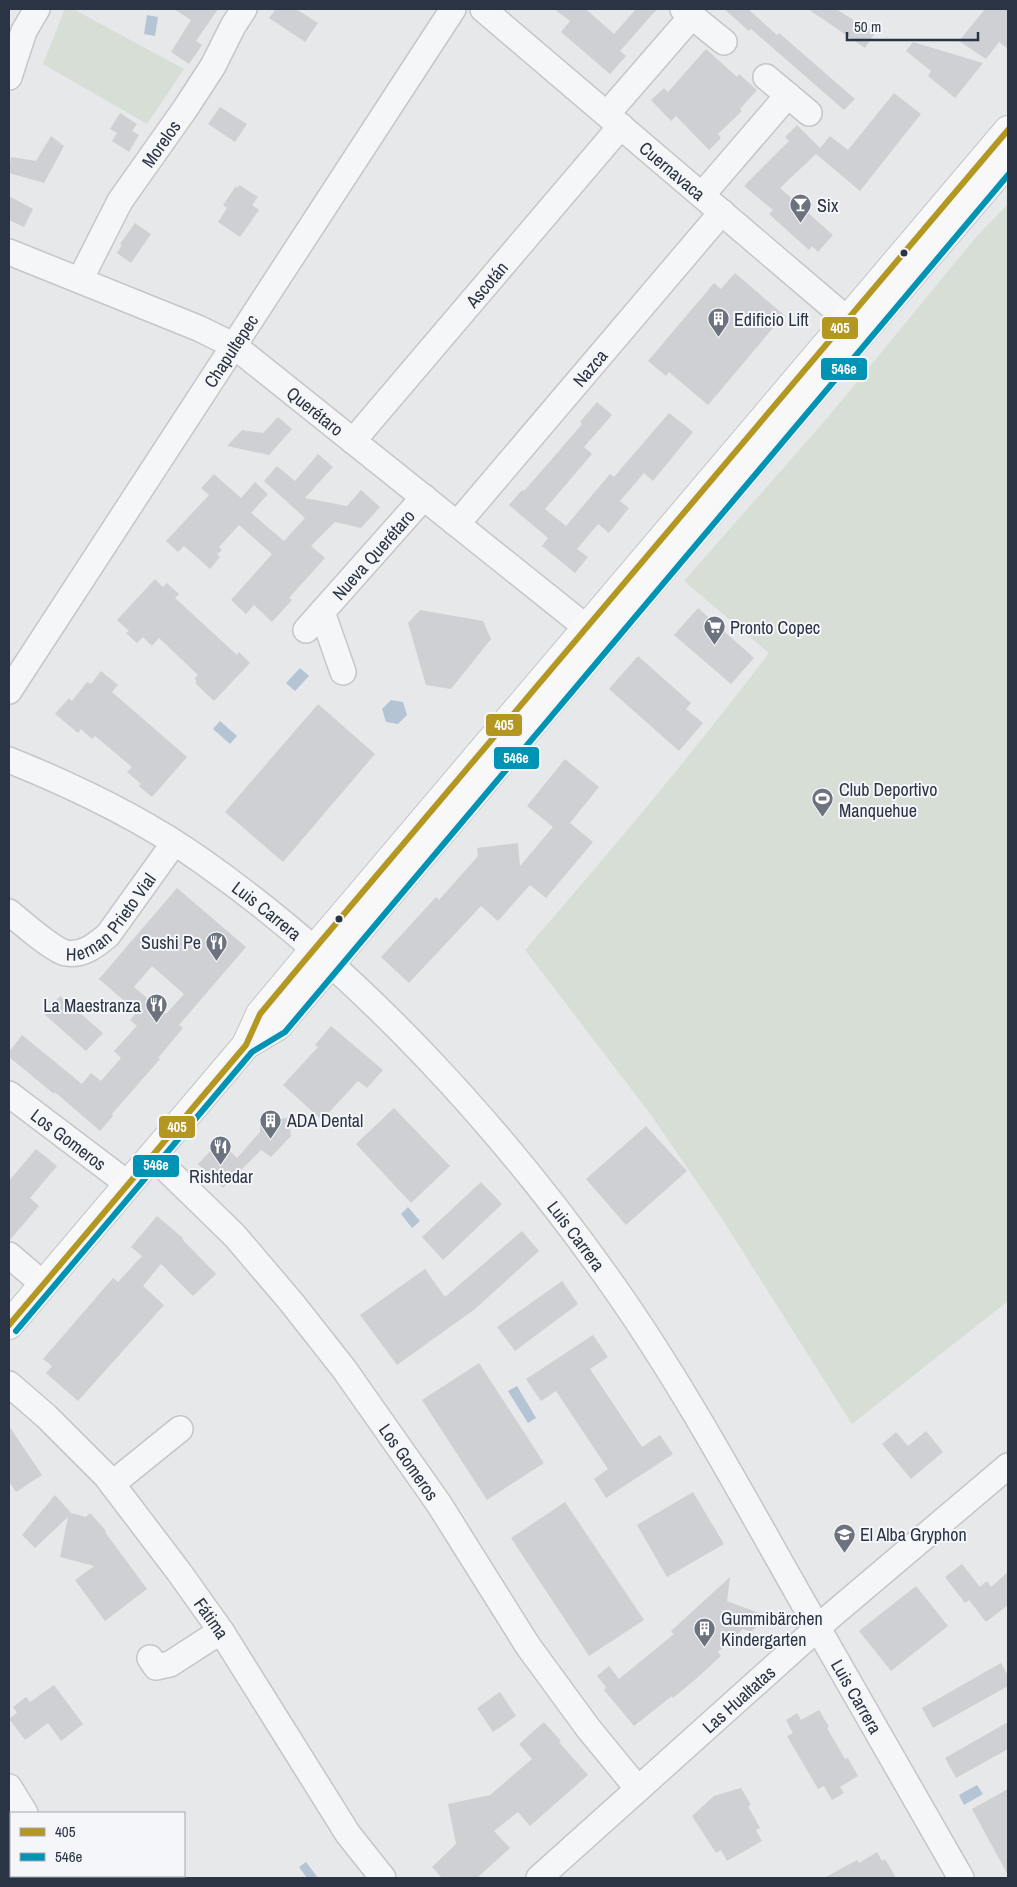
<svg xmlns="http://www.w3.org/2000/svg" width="1017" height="1887" viewBox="0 0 1017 1887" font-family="'Archivo Narrow',sans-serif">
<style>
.green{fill:#d6ded6}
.water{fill:#b4c4d5}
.building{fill:#ced0d3;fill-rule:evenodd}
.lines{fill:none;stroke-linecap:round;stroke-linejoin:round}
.minor-casing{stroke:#c4c6c8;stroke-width:28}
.major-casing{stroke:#c2c5c8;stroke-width:30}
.minor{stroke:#f5f6f7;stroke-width:25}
.major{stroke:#f8f8f8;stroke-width:28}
.bus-1-casing{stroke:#f4f6f9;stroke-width:10}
.bus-2-casing{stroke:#f4f6f9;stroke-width:10}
.bus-1{stroke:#b39721;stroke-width:6}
.bus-2{stroke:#0093b3;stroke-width:6}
.bus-dot{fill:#2b3445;stroke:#f4f6f9;stroke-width:2}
.labels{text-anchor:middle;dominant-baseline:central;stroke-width:4;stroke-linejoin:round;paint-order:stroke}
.street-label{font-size:18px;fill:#2b3445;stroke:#f4f6f9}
.poi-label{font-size:18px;fill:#2b3445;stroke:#f4f6f9;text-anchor:start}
.line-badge{stroke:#f4f6f9;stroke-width:2}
.badge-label{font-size:14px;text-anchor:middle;font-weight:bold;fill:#fff}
</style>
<rect width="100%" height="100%" fill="#e6e8ea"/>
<!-- green -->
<g class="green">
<polygon points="65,9 73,9 184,69 147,124 43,64"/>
<path d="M1008,204V1301L852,1424L719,1214L651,1115L525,950C609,853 692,755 769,653L684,581L829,416L977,236Z"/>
</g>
<!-- water -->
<g class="water">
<polygon points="147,15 158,17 155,36 144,34"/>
<polygon points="300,668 309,676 295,691 286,683"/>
<polygon points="391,700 403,702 407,715 398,724 386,722 382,709"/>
<polygon points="220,721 237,736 230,744 213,729"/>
<polygon points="408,1207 420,1221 412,1228 401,1214"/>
<polygon points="517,1386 536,1418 528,1423 508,1391"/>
<polygon points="977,1785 983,1794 964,1805 959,1795"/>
<polygon points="306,1862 318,1878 307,1878 299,1867"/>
</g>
<!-- building -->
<g class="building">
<polygon points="174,9 218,9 196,41 202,45 189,64 171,52 191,20"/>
<polygon points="276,9 296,9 318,23 305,42 269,18"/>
<polygon points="554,9 586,9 614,34 636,9 657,9 620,51 626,56 610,74 561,32 570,21"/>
<polygon points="724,9 748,9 777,35 779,33 855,99 844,110 751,29 749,31"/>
<polygon points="808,9 836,9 875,33 865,48"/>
<polygon points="985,9 1008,9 1008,49 999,42 986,59 959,41"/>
<polygon points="913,42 983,63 955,98 928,76 931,71 906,51"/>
<polygon points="706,49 737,77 739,74 757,90 740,109 742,111 718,134 721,138 709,150 676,116 671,121 651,100 664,88 668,92"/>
<polygon points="894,93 921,114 860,191 816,154 780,188 833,235 818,252 812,246 809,250 769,214 773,210 744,186 789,141 785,137 797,125 820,148 830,136 848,150"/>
<polygon points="220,107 247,124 235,142 208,124"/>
<polygon points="120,113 137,124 132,131 139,135 129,152 112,141 117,133 110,129"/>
<polygon points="51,136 64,146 44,183 9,173 11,157 36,161"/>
<polygon points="239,185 258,197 252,205 259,210 240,237 218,222 227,208 223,205 236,186 238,188"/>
<polygon points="9,196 33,209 24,227 9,220"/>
<polygon points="135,223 151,234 131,263 117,253 122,245 120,244"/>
<polygon points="735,273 784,315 708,405 669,372 666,376 648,361 714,283 721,289"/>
<polygon points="597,402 612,415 584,447 592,454 545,509 566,526 610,474 614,477 669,413 693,432 653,481 644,473 620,501 629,508 609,533 598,524 577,549 588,557 575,573 542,546 548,538 509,505 522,490 524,491 559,451 582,424 580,422"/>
<polygon points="278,417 292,429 269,455 227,446 242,430 263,433"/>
<polygon points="318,454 333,467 305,498 347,506 361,490 380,507 361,528 335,522 311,546 325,558 289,598 292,600 272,622 254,605 246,614 231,600 272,554 239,525 219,547 222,550 217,554 220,557 210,569 184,546 178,552 166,541 209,495 201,488 214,474 241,498 255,482 268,494 251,513 284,541 305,518 264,481 277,466 295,481"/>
<polygon points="155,579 163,587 167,583 179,594 175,598 237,655 239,652 250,663 214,701 195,683 197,681 194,679 198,675 159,638 152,646 143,637 137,643 126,633 129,631 117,620"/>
<polygon points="698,608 754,658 731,684 674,635"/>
<polygon points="420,610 483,621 491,639 451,689 426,685 408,623"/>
<polygon points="638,656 691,703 686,709 703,723 679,751 609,689"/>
<polygon points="101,671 118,685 112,692 187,757 152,797 139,786 141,784 127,772 132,767 95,736 92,739 81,729 78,733 55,714 69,698 72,701 87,682 91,684"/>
<polygon points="318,704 375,754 283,862 225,812"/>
<polygon points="565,759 599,787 570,823 593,842 546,898 530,885 498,921 481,906 409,983 381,957 436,897 439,900 478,856 477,848 518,843 520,866 553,827 527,806"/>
<path d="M177,888L246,947L179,1025L183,1028L158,1058L160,1059L112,1114L113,1116L100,1131L55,1092L54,1094L9,1057V1052L22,1035L82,1084L91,1073L101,1081L121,1058L114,1051L137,1026L130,1020L137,1012L99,979ZM152,966L184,994L166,1014L134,987Z"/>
<polygon points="60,996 103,1033 86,1051 44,1014"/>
<polygon points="331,1026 383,1070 367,1088 358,1081 322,1120 283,1085 318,1047 315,1045"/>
<polygon points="394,1108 450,1166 411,1203 356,1144"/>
<polygon points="289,1118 291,1136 271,1157 261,1150 223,1188 198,1164 220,1141 237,1158 260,1132 260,1119"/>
<polygon points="646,1126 687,1171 626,1225 586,1179"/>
<polygon points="36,1149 57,1166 30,1198 39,1206 9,1241 9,1181"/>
<polygon points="481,1182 502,1204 443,1260 422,1237"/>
<polygon points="157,1216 183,1238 182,1239 216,1274 193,1296 161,1264 143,1286 164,1305 78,1401 46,1373 52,1366 43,1359 113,1278 118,1282 142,1256 131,1247"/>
<polygon points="522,1231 539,1251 475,1309 397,1365 360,1315 425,1269 445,1297"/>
<polygon points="562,1281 578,1304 515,1351 497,1327"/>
<polygon points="593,1335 608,1357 590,1369 642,1447 660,1435 673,1454 606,1498 594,1479 608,1469 556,1391 541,1401 526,1379"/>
<polygon points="479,1363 544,1463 487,1500 422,1400"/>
<polygon points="9,1426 42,1475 16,1492 9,1482"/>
<polygon points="926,1431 943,1452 911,1479 882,1444 896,1432 908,1446"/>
<polygon points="693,1492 724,1544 667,1577 637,1525"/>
<polygon points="55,1495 71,1513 86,1517 90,1513 106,1531 105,1532 147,1589 105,1621 75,1580 94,1566 60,1557 68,1517 35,1548 22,1535"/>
<polygon points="565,1502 644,1620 589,1656 511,1538"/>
<polygon points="962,1564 980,1587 987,1581 991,1587 1008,1572 1008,1605 986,1622 969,1600 965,1603 945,1577"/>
<polygon points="730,1577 727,1601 767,1616 751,1632 743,1629 718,1652 721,1656 697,1678 673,1698 672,1696 634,1726 604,1690 606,1687 597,1676 609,1666 619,1679 674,1634 671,1631"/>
<polygon points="916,1586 948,1626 891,1671 859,1631"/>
<polygon points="1001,1663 1008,1676 1008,1686 933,1728 922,1708"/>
<polygon points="54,1685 83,1724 61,1741 48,1723 25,1740 9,1719 17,1713 13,1707 26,1697 30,1702"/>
<polygon points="500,1692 516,1716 493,1732 477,1708"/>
<polygon points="819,1710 829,1727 827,1728 845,1759 848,1758 858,1776 840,1787 844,1793 832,1800 824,1786 818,1789 787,1736 793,1733 786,1720 797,1713 801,1720"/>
<polygon points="544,1722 561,1741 559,1742 588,1775 530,1826 518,1812 494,1831 510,1848 477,1878 442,1878 432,1867 456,1844 448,1804 490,1795 532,1759 519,1744"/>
<polygon points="1008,1722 1008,1749 956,1778 945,1758"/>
<polygon points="741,1788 751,1805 748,1806 760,1828 756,1830 762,1841 727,1861 721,1850 716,1853 692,1816 714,1796"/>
<polygon points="1008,1789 1008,1875 972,1809"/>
<polygon points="877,1852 882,1861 885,1859 896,1878 824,1878 857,1860 859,1863"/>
</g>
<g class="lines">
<defs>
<g id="minor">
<path id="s1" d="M483,9L862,332"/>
<polyline points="683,9 724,42"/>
<polyline points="9,77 24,31 37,9"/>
<polyline points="766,77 809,113"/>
<polyline points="607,114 692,16"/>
<polyline points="702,195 788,95"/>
<path id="s2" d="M9,252L198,328L233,345L587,628"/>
<path id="s3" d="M80,280L120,201L185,109L213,66L233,26L244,9"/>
<path id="s4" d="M353,441L621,126"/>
<path id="s5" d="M457,524L722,212"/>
<polyline points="322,612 343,672"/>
<path id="s6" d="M306,630L424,497"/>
<path id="s7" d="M9,691L453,9"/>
<path id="s8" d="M9,760C76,787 143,819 202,861C360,972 503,1129 614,1287C685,1388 743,1497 804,1604C856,1695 909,1787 961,1878"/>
<path id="s9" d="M9,912C21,922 53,950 66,953C83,956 96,945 108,935L174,843"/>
<path id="s10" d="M9,1094L128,1184"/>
<path id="s11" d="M153,1156L235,1236L292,1303L344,1369L439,1504L528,1646L588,1728L638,1789"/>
<polyline points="9,1255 43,1284"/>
<path id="s12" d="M9,1384L46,1416L106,1476L179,1572L221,1631L348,1834L383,1878"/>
<polyline points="112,1484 180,1429"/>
<polyline points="150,1658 156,1667 170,1664 221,1631"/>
<polyline points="9,1787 25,1813"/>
<polyline points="64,1876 66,1878"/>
<path id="s13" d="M539,1878L832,1615L1008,1466"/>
</g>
<g id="major">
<polyline points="246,1045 278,1026 850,347 1008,162"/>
<polyline points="9,1325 246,1045 260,1014 300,966 1008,130"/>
</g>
</defs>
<!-- minor casing -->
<use href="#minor" class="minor-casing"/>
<!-- major casing -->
<use href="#major" class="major-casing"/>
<!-- minor -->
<use href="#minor" class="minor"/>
<!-- major -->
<use href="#major" class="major"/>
<defs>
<polyline id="bus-1" points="9,1325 246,1045 260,1014 300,966 1008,130"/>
<polyline id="bus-2" points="16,1331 252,1052 285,1032 1008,175"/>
</defs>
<!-- bus-1 casing -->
<use href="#bus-1" class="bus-1-casing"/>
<!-- bus-2 casing -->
<use href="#bus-2" class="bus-2-casing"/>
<!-- bus-1 -->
<use href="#bus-1" class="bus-1"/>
<!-- bus-2 -->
<use href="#bus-2" class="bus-2"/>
</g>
<!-- icons -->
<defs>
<symbol id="bar-pin" viewBox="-11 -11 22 30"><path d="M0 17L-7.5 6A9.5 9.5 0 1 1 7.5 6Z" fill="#6c737f" stroke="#f4f6f9"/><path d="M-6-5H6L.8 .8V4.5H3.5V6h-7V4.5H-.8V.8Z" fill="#fff"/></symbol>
<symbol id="building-pin" viewBox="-11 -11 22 30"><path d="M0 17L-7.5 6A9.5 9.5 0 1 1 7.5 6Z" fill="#6c737f" stroke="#f4f6f9"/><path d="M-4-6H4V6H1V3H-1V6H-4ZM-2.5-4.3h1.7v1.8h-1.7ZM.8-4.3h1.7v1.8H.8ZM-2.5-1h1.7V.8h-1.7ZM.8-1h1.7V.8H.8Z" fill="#fff"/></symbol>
<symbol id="supermarket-pin" viewBox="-11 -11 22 30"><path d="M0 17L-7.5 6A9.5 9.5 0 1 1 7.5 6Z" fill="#6c737f" stroke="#f4f6f9"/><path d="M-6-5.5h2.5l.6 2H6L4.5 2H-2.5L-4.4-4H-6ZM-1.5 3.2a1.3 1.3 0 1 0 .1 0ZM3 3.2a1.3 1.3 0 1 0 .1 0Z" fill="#fff"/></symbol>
<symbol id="stadium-pin" viewBox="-11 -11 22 30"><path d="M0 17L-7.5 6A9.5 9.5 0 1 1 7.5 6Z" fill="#6c737f" stroke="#f4f6f9"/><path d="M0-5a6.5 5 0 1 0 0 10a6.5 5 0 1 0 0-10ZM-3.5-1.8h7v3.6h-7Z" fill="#fff"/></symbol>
<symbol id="restaurant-pin" viewBox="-11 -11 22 30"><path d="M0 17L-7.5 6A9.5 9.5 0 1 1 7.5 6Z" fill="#6c737f" stroke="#f4f6f9"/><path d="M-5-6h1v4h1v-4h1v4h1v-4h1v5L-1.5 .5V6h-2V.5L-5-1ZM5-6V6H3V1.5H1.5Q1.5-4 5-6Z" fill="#fff"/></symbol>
<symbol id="school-pin" viewBox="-11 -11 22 30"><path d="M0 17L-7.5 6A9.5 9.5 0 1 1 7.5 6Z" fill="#6c737f" stroke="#f4f6f9"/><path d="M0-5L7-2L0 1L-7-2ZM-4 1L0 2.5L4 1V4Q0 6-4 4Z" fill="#fff"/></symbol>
</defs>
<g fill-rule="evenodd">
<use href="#bar-pin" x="788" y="192" width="25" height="34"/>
<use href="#building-pin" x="706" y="306" width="25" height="34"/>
<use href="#supermarket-pin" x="702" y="614" width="25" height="34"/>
<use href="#stadium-pin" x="810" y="786" width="25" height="34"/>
<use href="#restaurant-pin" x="204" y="930" width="25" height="34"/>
<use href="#restaurant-pin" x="144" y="992" width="25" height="34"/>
<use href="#building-pin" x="258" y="1108" width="25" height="34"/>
<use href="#restaurant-pin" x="208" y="1134" width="25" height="34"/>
<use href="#school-pin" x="832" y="1522" width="25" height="34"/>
<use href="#building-pin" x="692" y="1616" width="25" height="34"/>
</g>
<!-- markers -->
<g class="bus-dot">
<circle cx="904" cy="253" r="4.5"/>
<circle cx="339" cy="919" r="4.5"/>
</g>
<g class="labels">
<!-- street labels -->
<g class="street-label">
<text stroke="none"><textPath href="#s3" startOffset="159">Morelos</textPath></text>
<text stroke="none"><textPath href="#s1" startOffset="249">Cuernavaca</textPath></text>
<text stroke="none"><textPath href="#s4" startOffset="206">Ascotán</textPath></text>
<text stroke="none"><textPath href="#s7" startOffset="406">Chapultepec</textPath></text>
<text stroke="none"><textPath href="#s5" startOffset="205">Nazca</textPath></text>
<text stroke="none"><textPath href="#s2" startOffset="348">Querétaro</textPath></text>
<text stroke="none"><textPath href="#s6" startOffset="101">Nueva Querétaro</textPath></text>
<text stroke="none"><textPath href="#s9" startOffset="131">Hernan Prieto Vial</textPath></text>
<text stroke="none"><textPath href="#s8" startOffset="300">Luis Carrera</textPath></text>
<text stroke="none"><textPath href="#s10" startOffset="75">Los Gomeros</textPath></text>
<text stroke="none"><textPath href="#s8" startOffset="750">Luis Carrera</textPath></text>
<text stroke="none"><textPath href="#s11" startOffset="400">Los Gomeros</textPath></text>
<text stroke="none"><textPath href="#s12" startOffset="311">Fátima</textPath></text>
<text stroke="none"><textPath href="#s8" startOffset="1290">Luis Carrera</textPath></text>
<text stroke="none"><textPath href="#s13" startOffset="268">Las Hualtatas</textPath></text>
</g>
<!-- poi labels -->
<g class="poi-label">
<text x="817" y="205">Six</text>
<text x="734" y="319">Edificio Lift</text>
<text x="730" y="627">Pronto Copec</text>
<text x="839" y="789">Club Deportivo<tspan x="839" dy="21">Manquehue</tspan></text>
<text x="201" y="942" text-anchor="end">Sushi Pe</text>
<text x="141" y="1005" text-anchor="end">La Maestranza</text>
<text x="287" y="1120">ADA Dental</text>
<text x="221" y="1176" text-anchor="middle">Rishtedar</text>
<text x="860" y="1534">El Alba Gryphon</text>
<text x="721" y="1618">Gummibärchen<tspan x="721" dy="21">Kindergarten</tspan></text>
</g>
</g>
<g class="line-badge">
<rect x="821" y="316" width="38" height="24" rx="5" fill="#b39721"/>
<rect x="820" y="357" width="48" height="24" rx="5" fill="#0093b3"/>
<rect x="485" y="713" width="38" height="24" rx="5" fill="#b39721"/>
<rect x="493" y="746" width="47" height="24" rx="5" fill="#0093b3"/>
<rect x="158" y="1115" width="38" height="24" rx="5" fill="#b39721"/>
<rect x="132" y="1154" width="48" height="24" rx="5" fill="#0093b3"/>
</g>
<g class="badge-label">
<text x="840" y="333">405</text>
<text x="844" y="374">546e</text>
<text x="504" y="730">405</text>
<text x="516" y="763">546e</text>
<text x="177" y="1132">405</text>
<text x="156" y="1170">546e</text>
</g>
<!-- border -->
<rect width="1017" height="1887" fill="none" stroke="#2b3445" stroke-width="20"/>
<!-- legend -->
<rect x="10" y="1812" width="175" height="65" fill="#f4f6f9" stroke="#a4a8b1"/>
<rect x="20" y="1828" width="25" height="8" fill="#b39721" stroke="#a4a8b1"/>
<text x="55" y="1837" font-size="15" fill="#2b3445">405</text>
<rect x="20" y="1853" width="25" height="8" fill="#0093b3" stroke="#a4a8b1"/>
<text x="55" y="1862" font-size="15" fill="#2b3445">546e</text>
<!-- scale -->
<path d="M847 32v8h131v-8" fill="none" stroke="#2b3445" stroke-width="2.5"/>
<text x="854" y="32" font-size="15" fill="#2b3445" stroke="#f4f6f9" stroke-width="4" paint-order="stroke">50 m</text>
</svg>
